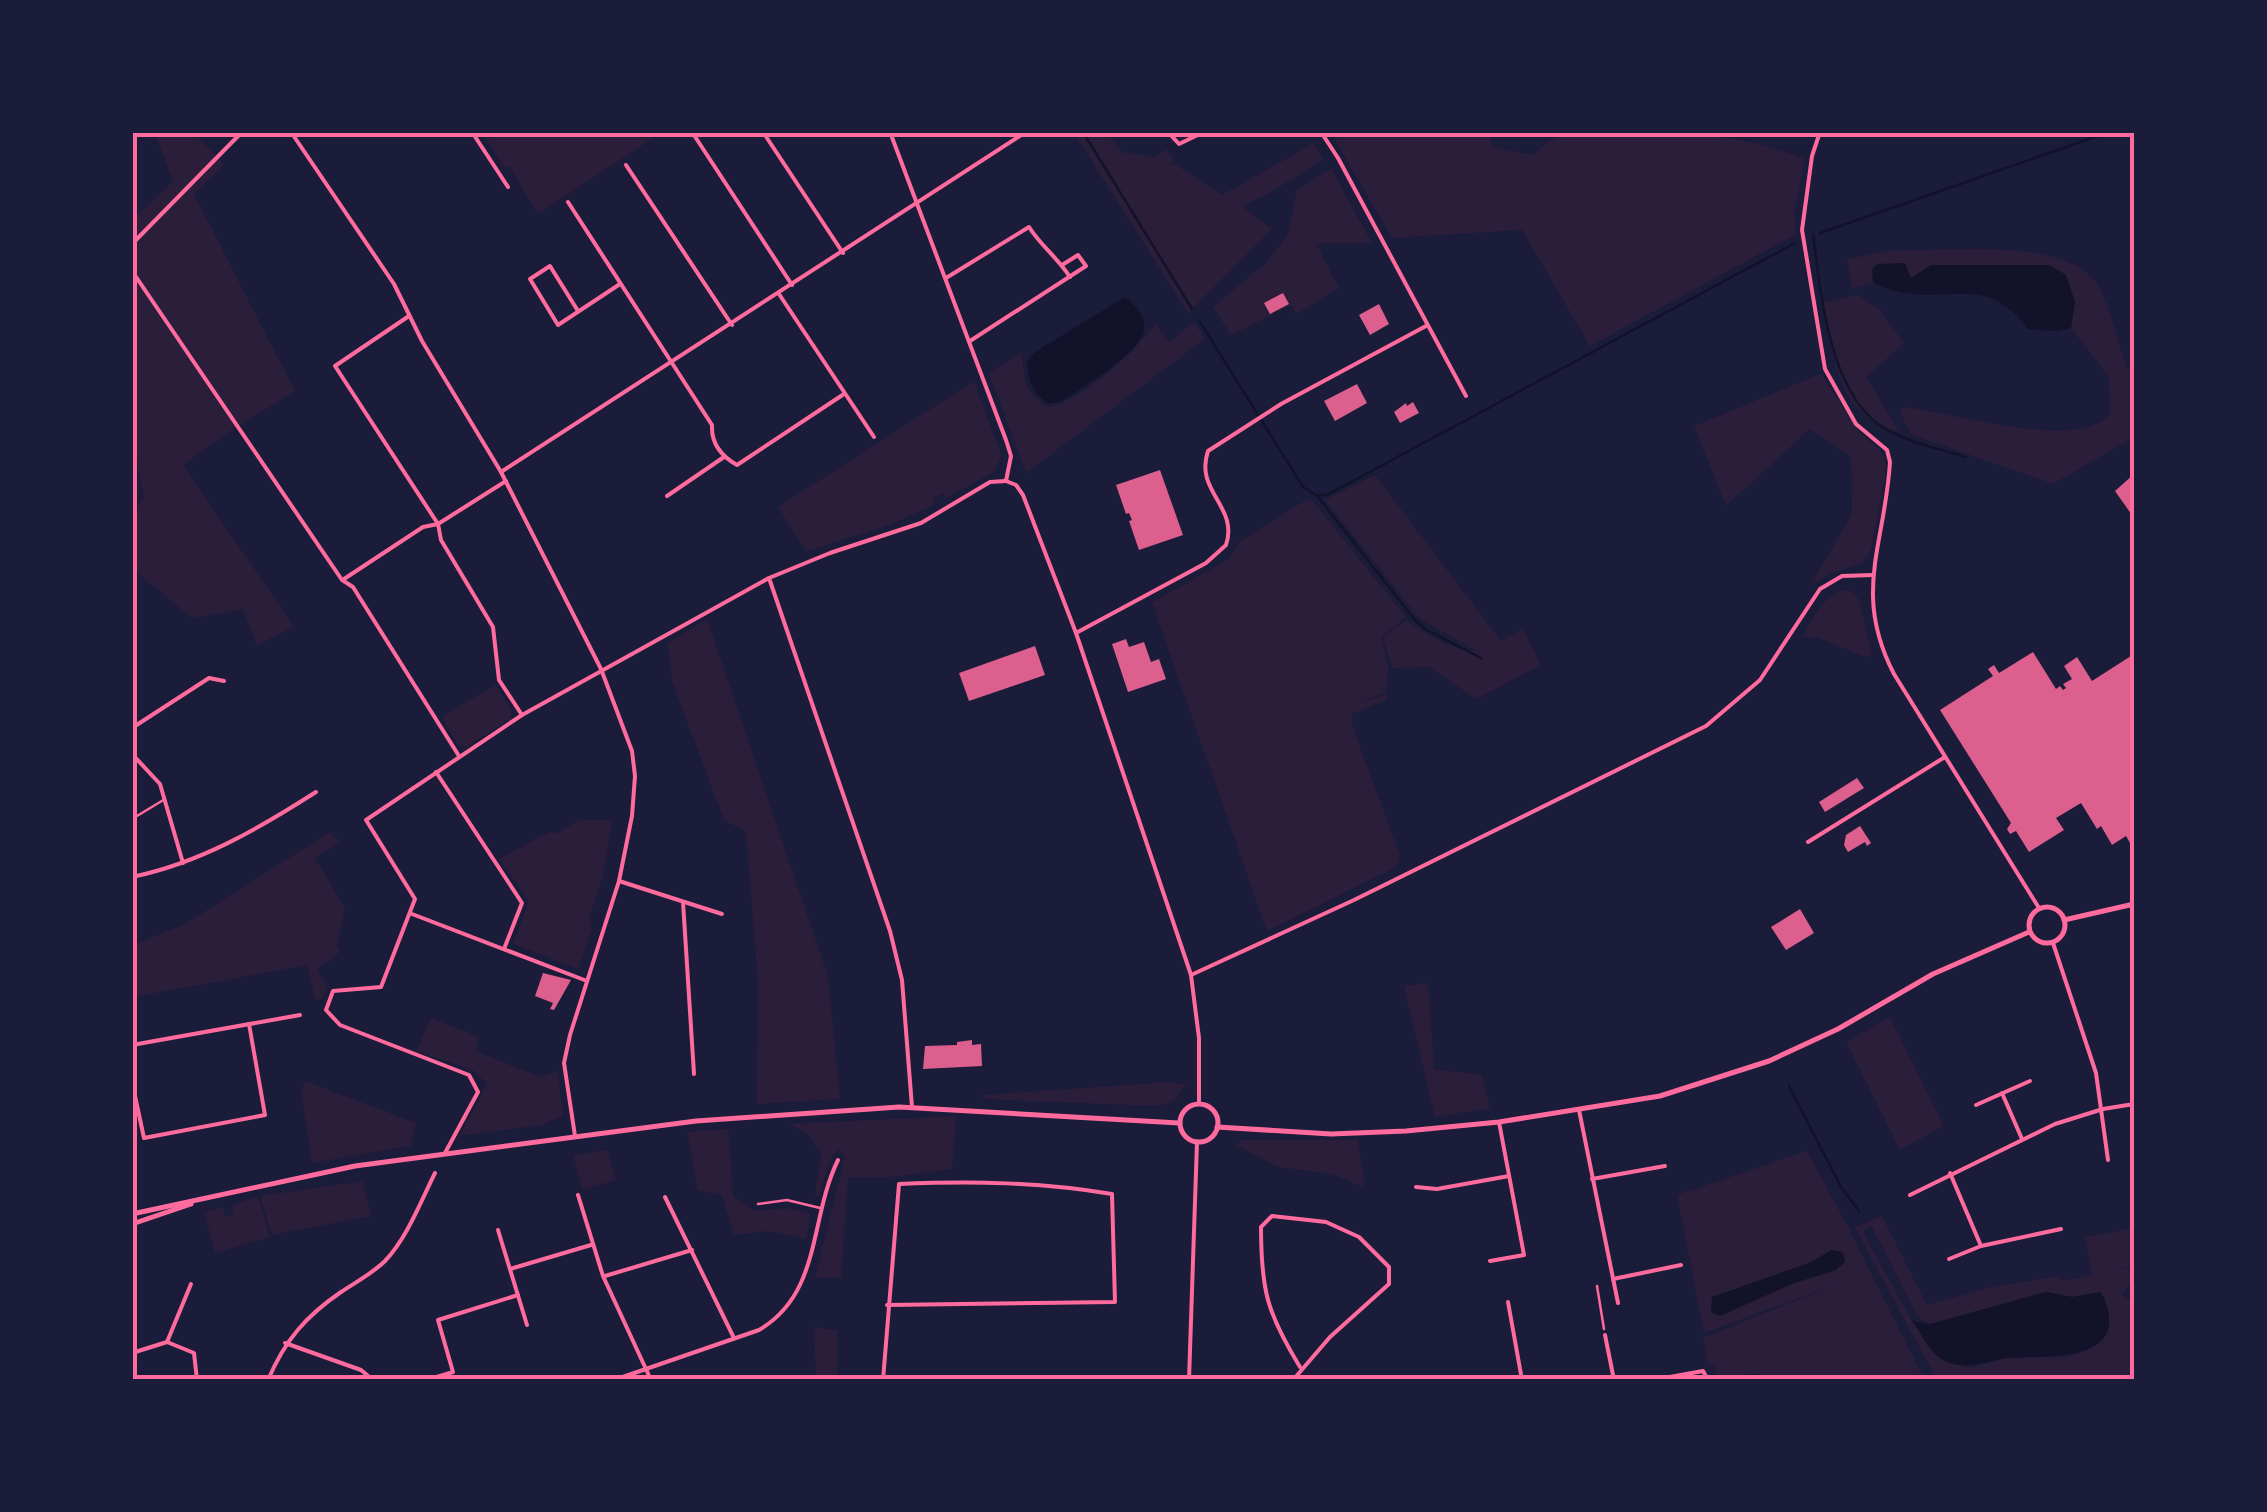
<svg xmlns="http://www.w3.org/2000/svg" width="2267" height="1512" viewBox="0 0 2267 1512" font-family="'Public Sans',sans-serif">
<style>
.green{fill:#2a1e3b;fill-rule:evenodd}
.water{fill:#12122b}
.lines{fill:none;stroke-linecap:round;stroke-linejoin:round}
.stream{stroke:#12122b;stroke-width:2.5}
.building{fill:#dd5f8e}
.path{stroke:#ff6b9d;stroke-width:2.5}
.service{stroke:#ff6b9d;stroke-width:2.5}
.minor{stroke:#ff6b9d;stroke-width:4}
.tertiary{stroke:#ff6b9d;stroke-width:5}
.neatline{fill:none;stroke:#ff6b9d;stroke-width:4}
</style>
<rect width="100%" height="100%" fill="#1b1b3a"/>
<!-- green -->
<g class="green">
<polygon points="159,133 195,133 224,165 194,194 295,391 233,429 183,465 294,627 257,645 243,609 192,618 133,569 133,510 144,498 132,436 133,219 173,181 156,137"/>
<polygon points="482,133 661,133 538,214 509,166 504,168"/>
<polygon points="1074,133 1108,133 1121,152 1153,157 1166,149 1174,161 1158,171 1173,163 1222,195 1314,143 1323,160 1268,194 1242,206 1272,229 1188,313"/>
<path d="M1571,133C1652,132 1728,128 1805,159L1794,214L1796,234L1590,346L1522,230L1392,238L1331,133H1490L1493,147L1533,155L1547,142Z"/>
<polygon points="1331,169 1372,243 1316,243 1339,288 1296,314 1291,305 1231,335 1213,307 1267,262 1288,234 1297,189"/>
<path d="M1887,251C1939,251 2071,235 2099,287C2111,312 2118,342 2127,368L2134,366V437L2053,484L1910,434L1900,411L1905,407C1951,412 2079,453 2110,413L2109,377L2071,328L2075,302L2066,276L2049,265L1910,278L1872,269V283L1852,289L1847,259Z"/>
<path d="M1858,295L1878,308L1904,343L1866,377L1899,431C1838,421 1833,352 1822,303Z"/>
<path d="M1194,322L1205,339L1026,473L989,373L1022,352C1024,379 1023,390 1047,407C1083,402 1134,352 1156,323L1169,342Z"/>
<polygon points="1821,374 1859,432 1880,450 1885,461 1885,478 1871,550 1862,563 1831,573 1810,586 1852,514 1851,457 1810,429 1726,506 1694,426"/>
<polygon points="974,381 1001,455 996,471 946,498 943,493 933,499 934,505 890,525 806,551 778,507"/>
<path d="M1375,475L1501,641L1523,629L1541,665L1476,699L1429,667L1392,668L1383,637L1406,620C1427,634 1452,650 1477,651L1420,619L1325,500Z"/>
<polygon points="1306,500 1313,501 1406,617 1381,637 1388,666 1386,692 1352,706 1387,694 1387,700 1352,714 1351,722 1400,856 1396,867 1267,931 1152,603 1229,559 1239,542"/>
<path d="M1842,590L1852,591L1859,600L1872,655L1865,657L1816,637H1803C1813,617 1821,600 1842,590Z"/>
<polygon points="707,619 828,976 840,1099 757,1104 758,981 746,832 724,820 672,681 668,643"/>
<polygon points="496,684 512,711 510,720 467,746 458,746 442,717"/>
<polygon points="579,820 612,820 603,875 589,918 592,929 579,969 513,944 529,901 499,859 549,832 558,833"/>
<polygon points="330,832 339,842 315,858 345,908 337,947 341,951 317,970 328,988 321,1000 315,999 307,965 133,997 133,945 185,924"/>
<polygon points="1428,983 1434,1069 1482,1075 1490,1108 1435,1117 1404,986"/>
<polygon points="1890,1017 1944,1126 1900,1150 1846,1042"/>
<polygon points="431,1018 479,1037 475,1051 540,1077 558,1071 563,1115 542,1125 459,1136 487,1084 473,1070 416,1051"/>
<polygon points="305,1081 416,1123 411,1146 312,1163 301,1092"/>
<polygon points="1169,1082 1186,1085 1175,1100 1159,1106 1003,1100 983,1098 983,1095"/>
<polygon points="956,1116 952,1169 891,1177 848,1177 841,1277 815,1278 845,1156 838,1149 829,1163 819,1196 815,1197 821,1152 806,1132 788,1124"/>
<polygon points="728,1129 733,1196 756,1211 786,1208 810,1213 806,1239 769,1231 734,1235 722,1195 698,1190 687,1132"/>
<polygon points="1242,1140 1358,1140 1365,1188 1332,1174 1278,1167 1236,1145"/>
<polygon points="607,1150 616,1180 582,1190 573,1155"/>
<path d="M1807,1151L1851,1232L1848,1236L1851,1234L1923,1376L1907,1380H1759L1758,1373L1718,1379L1714,1364L1708,1365L1703,1338L1845,1281L1704,1333L1677,1195ZM1832,1250L1836,1270L1794,1283L1712,1297L1809,1263Z"/>
<polygon points="363,1181 371,1216 272,1235 260,1196"/>
<polygon points="258,1197 270,1237 215,1253 204,1212 223,1207 225,1217 233,1215 232,1205"/>
<path d="M1882,1216L1927,1305L1991,1287L2060,1276L2062,1281L2092,1275L2085,1237L2134,1228V1266L2114,1270L2134,1267V1280L2121,1295L2134,1301V1379H1933L1931,1369L1855,1227ZM1867,1227H1872L1918,1317L1930,1324L2046,1292L2072,1297L2101,1292L2105,1333L2090,1349L2068,1357L2005,1358L1971,1368L1940,1358L1912,1321L1863,1233Z"/>
<polygon points="814,1327 837,1330 837,1379 816,1379"/>
</g>
<!-- water -->
<g class="water">
<path d="M1905,263L1911,278L1931,265H2049L2066,275L2075,302L2071,328L2057,331L2028,329C1988,276 1958,301 1905,293C1895,292 1884,287 1874,283L1872,269L1877,264Z"/>
<path d="M1125,297C1135,306 1146,314 1144,330C1142,352 1080,389 1061,402L1047,403C1032,391 1028,381 1027,361L1035,352Z"/>
<polygon points="1832,1250 1843,1252 1845,1262 1836,1270 1794,1283 1720,1316 1711,1312 1712,1297 1809,1263"/>
<path d="M2046,1292L2072,1297L2101,1292C2137,1364 2047,1355 2008,1358C1984,1361 1963,1373 1940,1358C1929,1351 1920,1331 1912,1321L1930,1324Z"/>
</g>
<g class="lines">
<!-- stream -->
<g class="stream">
<polyline points="1083,132 1192,309"/>
<polyline points="1820,233 2109,132"/>
<path d="M1813,235C1821,293 1829,388 1878,424C1904,442 1937,448 1966,457"/>
<polyline points="1200,322 1303,487 1316,495 1327,495 1795,243"/>
<polyline points="1318,497 1415,620 1425,629 1481,658"/>
<polyline points="1789,1086 1841,1187 1859,1211"/>
</g>
</g>
<!-- building -->
<g class="building">
<polygon points="1283,293 1289,304 1270,314 1264,303"/>
<polygon points="1379,304 1389,324 1370,335 1359,315"/>
<polygon points="1357,384 1367,403 1335,421 1324,401"/>
<polygon points="1413,402 1419,413 1400,423 1394,412 1406,403 1407,406"/>
<polygon points="1160,470 1183,535 1139,550 1129,521 1132,520 1129,513 1126,514 1116,485"/>
<polygon points="2134,474 2134,518 2115,491"/>
<polygon points="1126,639 1129,647 1144,642 1151,662 1159,659 1166,679 1128,692 1112,644"/>
<polygon points="1035,646 1045,675 969,701 959,673"/>
<polygon points="2033,652 2056,689 2060,686 2063,690 2066,688 2063,684 2072,679 2064,666 2077,657 2092,681 2134,654 2134,850 2126,836 2112,845 2101,826 2097,829 2081,803 2056,818 2064,830 2029,852 2016,831 2010,834 2007,829 2011,823 1940,710 1993,676 1988,669 1994,665 1999,673"/>
<polygon points="1857,778 1864,788 1825,812 1819,802"/>
<polygon points="1860,826 1871,843 1867,846 1865,842 1848,852 1844,845 1846,835"/>
<polygon points="1800,909 1814,933 1786,950 1771,927"/>
<polygon points="543,973 571,980 554,1010 550,1009 553,1003 535,996"/>
<polygon points="972,1040 972,1045 981,1044 982,1066 923,1069 925,1046 957,1045 957,1042"/>
</g>
<g class="lines">
<!-- path -->
<polyline class="path" points="1597,1286 1604,1329"/>
<!-- service -->
<g class="service">
<polyline points="132,819 165,799"/>
<polyline points="758,1204 787,1200 820,1208"/>
</g>
<!-- minor -->
<g class="minor">
<polyline points="291,132 394,284 422,341 501,472 601,669 632,751 635,776 632,816 619,881 570,1035 564,1063 575,1136"/>
<polyline points="472,132 508,187"/>
<polyline points="692,132 792,285"/>
<polyline points="763,132 843,253"/>
<polyline points="890,132 1006,440 1011,456 1006,481"/>
<polyline points="1168,132 1179,144 1204,132"/>
<polyline points="1321,132 1338,158 1466,396"/>
<path d="M1820,132L1812,156L1802,230L1825,369L1856,424L1887,450L1890,462C1885,545 1852,593 1894,674L2039,908"/>
<polyline points="626,165 732,325"/>
<path d="M568,202L712,425C711,444 721,456 737,465L844,394"/>
<polyline points="132,244 242,132"/>
<polyline points="132,271 342,580 353,587 459,756"/>
<path d="M946,278L1029,227C1041,246 1057,257 1070,277"/>
<polyline points="779,294 874,437"/>
<polyline points="578,311 550,266 530,279 558,325 620,284"/>
<polyline points="409,316 335,366 438,524 441,540 493,627 499,680 522,715"/>
<polyline points="970,341 1086,266 1078,255 1062,265"/>
<polyline points="501,472 1026,132"/>
<polyline points="1006,481 1016,485 1023,495 1076,633 1191,975 1199,1038 1199,1104"/>
<polyline points="667,496 724,457"/>
<polyline points="769,578 890,931 902,980 912,1107"/>
<polyline points="344,579 423,527 438,524 506,481"/>
<path d="M1076,633L1206,563L1226,545C1239,506 1194,492 1208,451L1281,404L1426,326"/>
<polyline points="132,728 209,678 224,681"/>
<polyline points="132,754 160,784 183,863"/>
<polyline points="436,772 522,903 504,949"/>
<polyline points="1808,842 1945,757"/>
<path d="M132,877C200,863 258,829 316,792"/>
<polyline points="619,881 722,914"/>
<polyline points="683,902 694,1074"/>
<polyline points="412,914 587,981"/>
<polyline points="2053,943 2096,1073 2108,1160"/>
<polyline points="1191,975 1354,900 1706,726 1760,680 1820,589 1842,576 1873,575"/>
<polyline points="132,1045 300,1015"/>
<polyline points="132,1082 144,1138 265,1115 249,1024"/>
<polyline points="2002,1093 2022,1139"/>
<polyline points="1976,1105 2030,1081"/>
<polyline points="1579,1110 1618,1303"/>
<polyline points="445,1153 478,1092 469,1075 340,1025 326,1010 333,991 381,987 415,899 366,820 522,715 769,578 830,553 921,523 990,482 1006,481"/>
<polyline points="1950,1173 1981,1246"/>
<polyline points="1592,1179 1665,1166"/>
<polyline points="1416,1187 1437,1189 1509,1176"/>
<polyline points="578,1195 603,1276 651,1380"/>
<polyline points="1910,1195 2055,1124 2103,1109 2134,1104"/>
<polyline points="665,1197 733,1336"/>
<polyline points="498,1230 527,1325"/>
<polyline points="1949,1259 1981,1246 2061,1229"/>
<polyline points="1490,1261 1524,1255 1499,1122"/>
<polyline points="510,1269 591,1245"/>
<polyline points="605,1276 692,1250"/>
<polyline points="1613,1279 1681,1265"/>
<polyline points="1508,1302 1522,1380"/>
<polyline points="1605,1335 1614,1380"/>
<polyline points="167,1342 191,1284"/>
<polyline points="285,1343 361,1370 373,1380"/>
<polyline points="132,1353 167,1342 194,1353 197,1380"/>
<path d="M268,1380C285,1340 306,1316 341,1292C356,1282 373,1273 385,1261C407,1238 421,1201 435,1173"/>
<polyline points="427,1380 453,1372 438,1320 518,1295"/>
<path d="M614,1380L759,1330C822,1293 809,1219 838,1160"/>
<path d="M883,1380L899,1184C974,1181 1038,1182 1112,1194L1115,1302L887,1305"/>
<polyline points="1189,1380 1197,1142"/>
<path d="M1293,1380L1330,1337L1389,1284V1267L1359,1237L1326,1222L1272,1216L1261,1227C1261,1290 1267,1313 1300,1367"/>
<polyline points="1653,1380 1703,1371 1708,1380"/>
</g>
<!-- tertiary -->
<g class="tertiary">
<circle cx="2047" cy="925" r="18"/>
<polyline points="2064,920 2134,904"/>
<circle cx="1199" cy="1123" r="19"/>
<polyline points="1217,1127 1331,1134 1406,1131 1499,1122 1660,1096 1769,1061 1838,1029 1933,974 2029,932"/>
<polyline points="132,1214 355,1166 696,1121 899,1107 1179,1123"/>
<polyline points="132,1224 191,1204"/>
</g>
</g>
<!-- border -->
<rect width="2267" height="1512" fill="none" stroke="#1b1b3a" stroke-width="270"/>
<rect x="135" y="135" width="1997" height="1242" class="neatline"/>
</svg>
